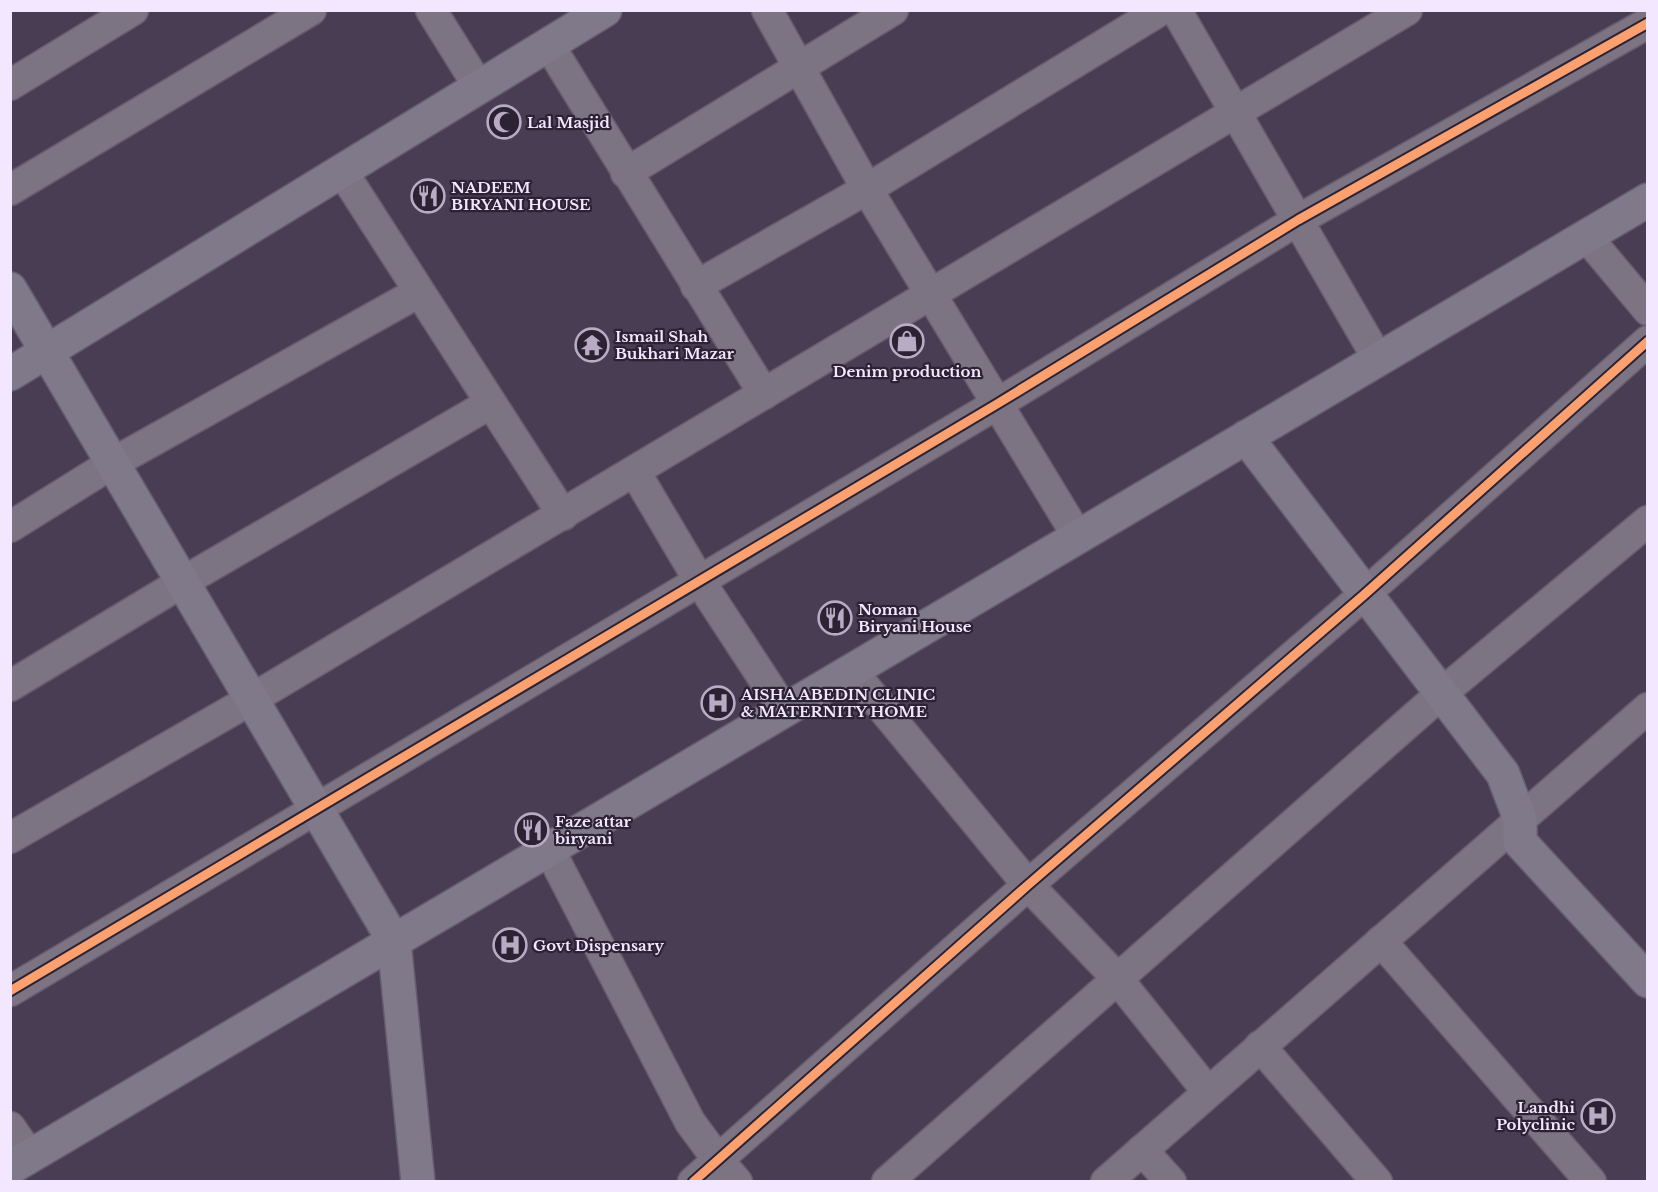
<svg xmlns="http://www.w3.org/2000/svg" width="1658" height="1192" viewBox="0 0 1658 1192" font-family="'Libre Baskerville',serif">
<style>
.lines{fill:none;stroke-linecap:round;stroke-linejoin:round}
.street-casing{stroke:#665c6f;stroke-width:33}
.secondary-casing{stroke:#665c6f;stroke-width:36}
.street{stroke:#7c7483;stroke-width:30}
.secondary{stroke:#7f798a;stroke-width:33}
.cycleway-casing{stroke:#2b2233;stroke-width:13}
.cycleway{stroke:#fca06f;stroke-width:9}
.labels{text-anchor:middle;dominant-baseline:central;stroke-width:4.5;stroke-linejoin:round;paint-order:stroke}
.poi-label{font-size:15px;font-weight:bold;fill:#f3e6ff;stroke:#2b2233;text-anchor:start}
</style>
<rect width="100%" height="100%" fill="#493d53"/>
<g class="lines">
<defs>
<g id="street">
<polyline points="431,10 479,87"/>
<polyline points="767,10 867,189 1078,537"/>
<polyline points="1176,10 1378,359"/>
<polyline points="549,45 764,394"/>
<polyline points="10,85 133,10"/>
<polyline points="342,171 563,515"/>
<polyline points="626,173 893,10"/>
<polyline points="10,190 311,10"/>
<polyline points="1586,236 1648,310"/>
<polyline points="696,286 867,189 1161,10"/>
<polyline points="635,472 699,580 784,710"/>
<polyline points="10,527 111,464 419,292"/>
<polyline points="851,670 1028,885 1116,977 1208,1092"/>
<polyline points="10,686 181,583 491,403"/>
<polyline points="10,838 252,699 1407,10"/>
<polyline points="549,849 690,1122 718,1160 737,1182"/>
<polyline points="1381,941 1591,1182"/>
<polyline points="10,991 997,404 1298,220 1648,23"/>
<polyline points="1260,1046 1377,1182"/>
<polyline points="10,1127 30,1156"/>
<polyline points="1142,1150 1171,1182"/>
<polyline points="693,1182 1028,885 1365,594 1648,341"/>
<polyline points="887,1182 1442,693 1648,521"/>
<polyline points="1106,1182 1648,708"/>
</g>
<g id="secondary">
<polyline points="10,289 394,941 418,1182"/>
<polyline points="10,374 605,10"/>
<polyline points="1246,437 1503,774 1520,819 1520,842 1648,981"/>
<polyline points="10,1168 1648,200"/>
</g>
</defs>
<!-- street casing -->
<use href="#street" class="street-casing"/>
<!-- secondary casing -->
<use href="#secondary" class="secondary-casing"/>
<!-- street -->
<use href="#street" class="street"/>
<!-- secondary -->
<use href="#secondary" class="secondary"/>
<defs>
<g id="cycleway">
<polyline points="10,991 997,404 1298,220 1648,23"/>
<polyline points="693,1182 1028,885 1365,594 1648,341"/>
</g>
</defs>
<!-- cycleway casing -->
<use href="#cycleway" class="cycleway-casing"/>
<!-- cycleway -->
<use href="#cycleway" class="cycleway"/>
</g>
<!-- icons -->
<defs>
<symbol id="mosque-ring" viewBox="-11 -11 22 22"><circle r="9.5" fill="#2b2233" stroke="#b8abc3" stroke-width="1.5"/><path d="M3.5-4.9A6 6 0 1 0 3.5 4.9A5 5 0 1 1 3.5-4.9Z" fill="#b8abc3"/></symbol>
<symbol id="restaurant-ring" viewBox="-11 -11 22 22"><circle r="9.5" fill="#2b2233" stroke="#b8abc3" stroke-width="1.5"/><path d="M-5-6h1v4h1v-4h1v4h1v-4h1v5L-1.5 .5V6h-2V.5L-5-1ZM5-6V6H3V1.5H1.5Q1.5-4 5-6Z" fill="#b8abc3"/></symbol>
<symbol id="shop-ring" viewBox="-11 -11 22 22"><circle r="9.5" fill="#2b2233" stroke="#b8abc3" stroke-width="1.5"/><path d="M-5-2.5h2.3a2.7 3.5 0 0 1 5.4 0H5L5.5 6h-11ZM-1.5-2.5h3a1.5 2.3 0 0 0-3 0Z" fill="#b8abc3"/></symbol>
<symbol id="temple-ring" viewBox="-11 -11 22 22"><circle r="9.5" fill="#2b2233" stroke="#b8abc3" stroke-width="1.5"/><path d="M0-6L5-2H3V0L6.5 2.5H4V6H1.5V3h-3V6H-4V2.5H-6.5L-3 0V-2H-5Z" fill="#b8abc3"/></symbol>
<symbol id="hospital-ring" viewBox="-11 -11 22 22"><circle r="9.5" fill="#2b2233" stroke="#b8abc3" stroke-width="1.5"/><path d="M-5-5h3v3.5h4V-5h3V5h-3V1.5h-4V5h-3Z" fill="#b8abc3"/></symbol>
</defs>
<g fill-rule="evenodd">
<use href="#mosque-ring" x="485" y="103" width="38" height="38"/>
<use href="#restaurant-ring" x="409" y="177" width="38" height="38"/>
<use href="#shop-ring" x="888" y="322" width="38" height="38"/>
<use href="#temple-ring" x="573" y="326" width="38" height="38"/>
<use href="#restaurant-ring" x="816" y="599" width="38" height="38"/>
<use href="#hospital-ring" x="699" y="684" width="38" height="38"/>
<use href="#restaurant-ring" x="513" y="811" width="38" height="38"/>
<use href="#hospital-ring" x="491" y="926" width="38" height="38"/>
<use href="#hospital-ring" x="1579" y="1097" width="38" height="38"/>
</g>
<g class="labels">
<!-- poi labels -->
<g class="poi-label">
<text x="527" y="122">Lal Masjid</text>
<text x="451" y="187">NADEEM<tspan x="451" dy="17">BIRYANI HOUSE</tspan></text>
<text x="615" y="336">Ismail Shah<tspan x="615" dy="17">Bukhari Mazar</tspan></text>
<text x="907" y="371" text-anchor="middle">Denim production</text>
<text x="858" y="609">Noman<tspan x="858" dy="17">Biryani House</tspan></text>
<text x="741" y="694">AISHA ABEDIN CLINIC<tspan x="741" dy="17">&amp; MATERNITY HOME</tspan></text>
<text x="555" y="821">Faze attar<tspan x="555" dy="17">biryani</tspan></text>
<text x="533" y="945">Govt Dispensary</text>
<text x="1575" y="1107" text-anchor="end">Landhi<tspan x="1575" dy="17">Polyclinic</tspan></text>
</g>
</g>
<!-- border -->
<rect width="1658" height="1192" fill="none" stroke="#f3e6ff" stroke-width="24"/>
</svg>
